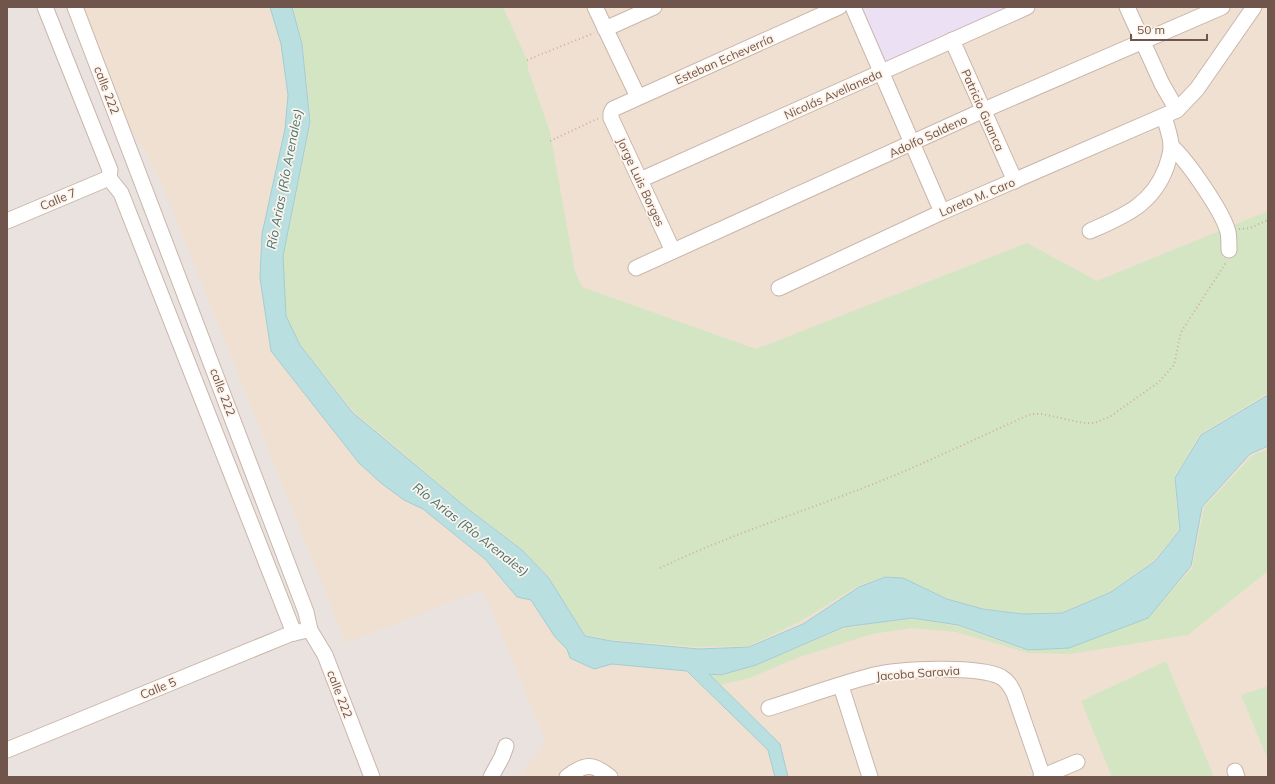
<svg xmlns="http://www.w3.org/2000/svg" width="1275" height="784" viewBox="0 0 1275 784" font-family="Mulish,sans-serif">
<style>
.residential{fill:#f0e0d2}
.industrial{fill:#e9e2de}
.education{fill:#ece0f5}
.green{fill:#d4e5c4}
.water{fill:#badfe1;stroke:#a1ced1}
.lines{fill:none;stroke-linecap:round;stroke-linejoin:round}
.minor-casing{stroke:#c9b6ab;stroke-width:17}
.path{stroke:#d0afa1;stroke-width:2;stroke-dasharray:1 3;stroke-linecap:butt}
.minor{stroke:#fff;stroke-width:15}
.labels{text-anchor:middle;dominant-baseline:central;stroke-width:3.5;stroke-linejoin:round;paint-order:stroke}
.street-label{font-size:12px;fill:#6f554c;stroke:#fdf3e9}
.water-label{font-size:13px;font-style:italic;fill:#45767a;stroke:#fdf3e9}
</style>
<rect width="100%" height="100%" fill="#f9efe3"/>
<!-- residential -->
<rect class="residential" x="7" y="7" width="1261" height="770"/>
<!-- industrial -->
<polygon class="industrial" points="7,7 63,7 158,175 346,643 483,589 546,742 519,777 7,777"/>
<!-- education -->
<polygon class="education" points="859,7 1015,7 884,63"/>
<!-- green -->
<g class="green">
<polygon points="293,7 503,7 527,60 528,69 550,132 575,271 582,287 756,349 1027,243 1097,281 1268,211 1268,393 1200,434 1174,478 1179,530 1154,560 1111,591 1062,612 1022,614 982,608 947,598 903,578 885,576 858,586 799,622 749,646 699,647 611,640 585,635 548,576 522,549 468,508 353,411 301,345 286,316 283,256 311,122 303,45"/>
<polygon points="1268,449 1268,571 1188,635 1070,654 1028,653 956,632 912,628 872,634 797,658 750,678 720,685 709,674 721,676 756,665 845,628 912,618 957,626 1028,651 1069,648 1148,618 1192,568 1204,507 1253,455"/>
<polygon points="1166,661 1214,777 1112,777 1081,701"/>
<polygon points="1268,686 1268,760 1241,695"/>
</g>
<!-- water -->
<polygon class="water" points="270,7 292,7 302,44 310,122 283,256 286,316 300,345 352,412 468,509 522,550 548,577 585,636 611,641 699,649 749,647 803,624 859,587 885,577 903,578 947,599 983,609 1022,614 1062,613 1111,592 1155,561 1180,530 1175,478 1201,435 1268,395 1268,446 1250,454 1202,507 1191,566 1148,618 1069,648 1028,650 958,625 912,618 844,627 756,665 721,675 709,674 780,744 788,777 775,777 768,750 687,671 612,664 594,669 570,658 567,649 555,637 531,600 517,597 485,559 423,509 404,500 381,483 359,463 271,351 260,278 262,234 285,129 288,95 281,44"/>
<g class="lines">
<defs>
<g id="minor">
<polyline points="45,7 110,170 109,178 121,193 294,633"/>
<polyline points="75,7 306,612 310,630 325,655 372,777"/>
<polyline points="595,7 638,97"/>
<polyline points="853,7 942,212"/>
<polyline points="1127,7 1162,84 1177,110"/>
<polyline points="605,29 654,7"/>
<polyline points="952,40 1015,181"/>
<path d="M1171,146C1187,160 1223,212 1228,232C1229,237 1229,244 1229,250"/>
<polyline points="640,180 1027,7"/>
<polyline points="7,221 109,178"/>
<path d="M1090,231C1124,216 1152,205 1166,168C1168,161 1172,152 1171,144C1170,135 1167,126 1164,117"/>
<polyline points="673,251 611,118 611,113 613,109 839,7"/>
<polyline points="636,268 984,110 1222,7"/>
<polyline points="779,288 942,212 1177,110 1197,89 1254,7"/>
<polyline points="841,686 870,777"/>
<path d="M769,708C804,697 839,684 874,675C900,669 978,665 1001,677C1008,681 1011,687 1014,693L1043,777"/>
<polyline points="7,750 290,634 303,631"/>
<polyline points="1235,771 1237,777"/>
<polyline points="491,777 502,757 506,746"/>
<path d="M567,777C585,763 593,763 610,777"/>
<polyline points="1041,777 1077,762"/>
</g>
</defs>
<!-- minor casing -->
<use href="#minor" class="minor-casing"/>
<!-- path -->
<g class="path">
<polyline points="527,60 594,33"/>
<polyline points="550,141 599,118"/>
<polyline points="1239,229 1250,228 1268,220"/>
<path d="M660,568C737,531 819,507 898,474C942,455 986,434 1031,414H1042L1083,423H1095L1111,416L1159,382L1174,365L1181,332L1227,261"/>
</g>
<!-- minor -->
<use href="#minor" class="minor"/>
</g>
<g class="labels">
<!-- street labels -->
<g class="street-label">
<text transform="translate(724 59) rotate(-24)">Esteban Echeverría</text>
<text transform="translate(107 90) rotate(69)">calle 222</text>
<text transform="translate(833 94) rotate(-24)">Nicolás Avellaneda</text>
<text transform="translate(983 110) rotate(66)">Patricio Guanca</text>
<text transform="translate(928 136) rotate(-25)">Adolfo Saldeno</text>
<text transform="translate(641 182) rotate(65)">Jorge Luis Borges</text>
<text transform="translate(977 197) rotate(-23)">Loreto M. Caro</text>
<text transform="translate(58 199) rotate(-23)">Calle 7</text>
<text transform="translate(223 392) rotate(69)">calle 222</text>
<text transform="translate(918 673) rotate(-4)">Jacoba Saravia</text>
<text transform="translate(158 688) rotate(-22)">Calle 5</text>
<text transform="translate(340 694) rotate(69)">calle 222</text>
</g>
<!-- water labels -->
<g class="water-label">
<text transform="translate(284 179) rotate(-79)">Río Arias (Río Arenales)</text>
<text transform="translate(471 529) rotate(38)">Río Arias (Río Arenales)</text>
</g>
</g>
<!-- border -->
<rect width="1275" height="784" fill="none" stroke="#6f554c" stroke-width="16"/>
<!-- scale -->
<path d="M1131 34v6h76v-6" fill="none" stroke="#6f554c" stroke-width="2"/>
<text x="1137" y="34" font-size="12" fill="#6f554c" stroke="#fdf3e9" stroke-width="3" paint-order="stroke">50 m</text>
</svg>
